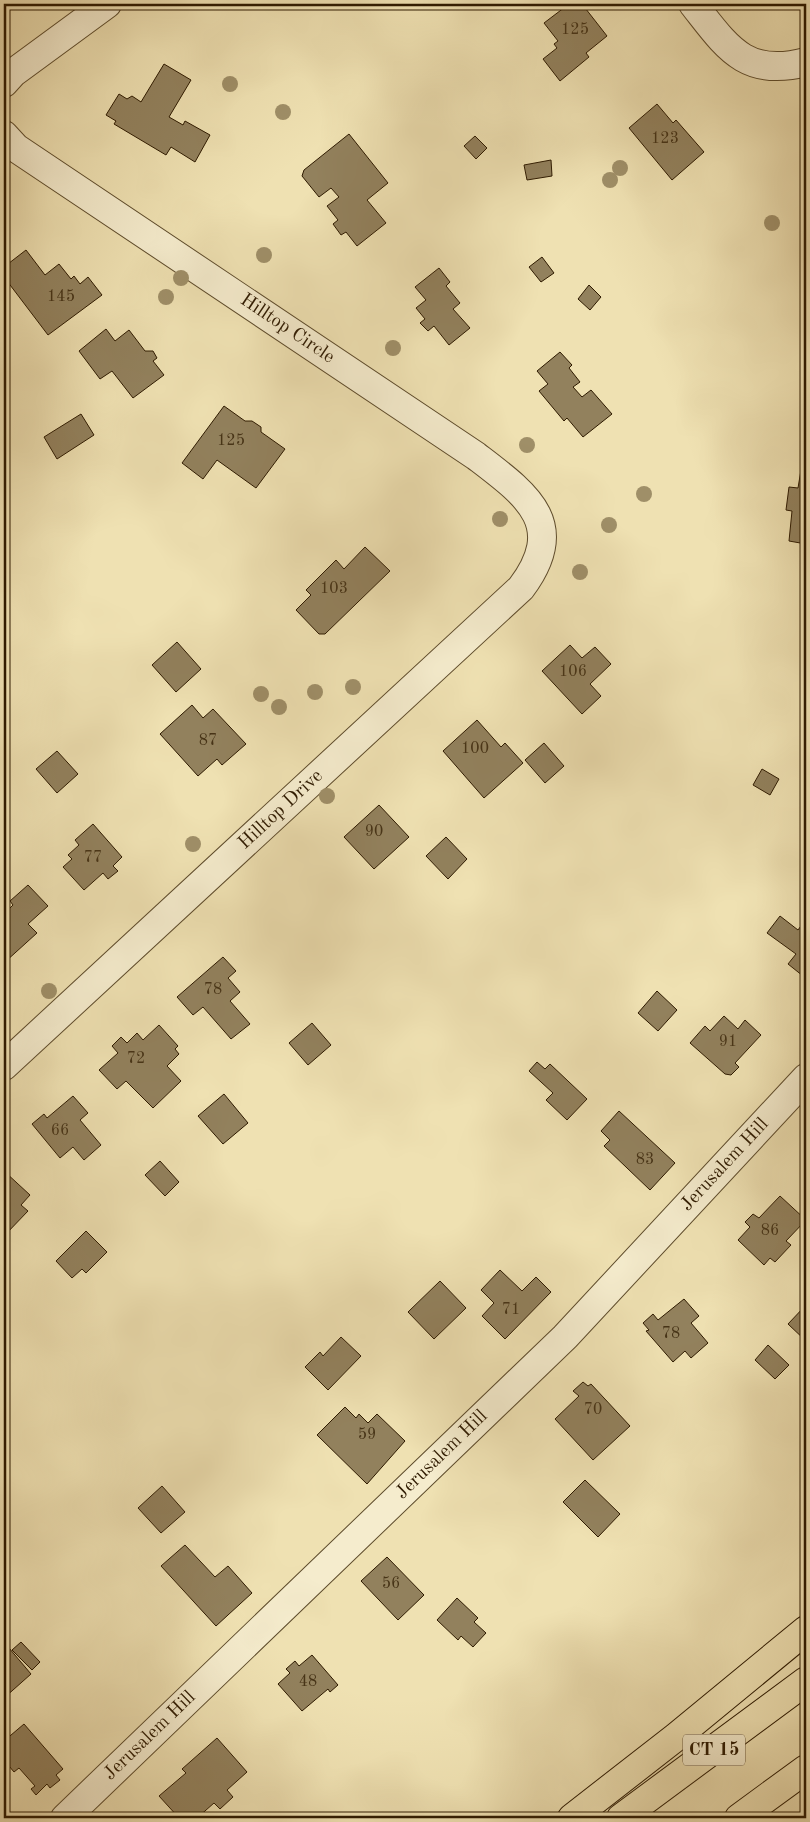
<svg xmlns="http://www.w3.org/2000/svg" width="810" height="1822" viewBox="0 0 810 1822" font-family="'Old Standard TT',serif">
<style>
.building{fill:#92815d;stroke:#2e1a00}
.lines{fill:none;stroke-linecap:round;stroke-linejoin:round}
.minor-casing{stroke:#5e4c2c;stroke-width:30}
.motorway-casing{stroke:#2e1a00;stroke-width:30}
.minor{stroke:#f5eccd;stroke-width:28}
.motorway{stroke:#efe1b2;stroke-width:28}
.tree{fill:#9f8f68}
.labels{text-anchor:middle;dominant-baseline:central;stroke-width:4.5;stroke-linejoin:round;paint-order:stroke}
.number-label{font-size:16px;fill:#473417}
.shield{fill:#f5eccd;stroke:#6a593e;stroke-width:1}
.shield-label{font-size:18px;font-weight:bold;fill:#2e1a00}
.street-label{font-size:19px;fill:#2e1a00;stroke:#f5eccd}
</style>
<rect width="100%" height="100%" fill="#efe1b2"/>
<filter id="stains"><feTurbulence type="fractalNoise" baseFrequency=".004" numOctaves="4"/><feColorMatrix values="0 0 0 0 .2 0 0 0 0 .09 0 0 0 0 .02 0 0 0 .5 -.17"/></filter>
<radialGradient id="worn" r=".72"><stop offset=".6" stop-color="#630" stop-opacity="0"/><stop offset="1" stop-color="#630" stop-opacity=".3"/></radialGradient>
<!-- building -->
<g class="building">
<polygon points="569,4 582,4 607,36 586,53 589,57 560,81 543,59 557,48 554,44 558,41 544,23"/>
<polygon points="164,64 191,80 169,117 183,125 185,121 210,135 195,162 171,147 166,155 114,124 116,121 106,115 119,94 127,99 132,96 141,102"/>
<polygon points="657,104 673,123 676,120 704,152 672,180 629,128"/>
<polygon points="349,134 388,183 367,200 386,223 357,246 346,232 341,235 333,224 338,220 327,206 339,197 331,188 319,197 302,176 304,170"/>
<polygon points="475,136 487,148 476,159 464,146"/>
<polygon points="551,160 552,176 527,180 524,165"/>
<polygon points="26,250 45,275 59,264 71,279 74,276 80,284 88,277 102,295 48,335 4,277 4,267"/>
<polygon points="542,257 554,273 541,282 529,267"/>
<polygon points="439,268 450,282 446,286 460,303 453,309 470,328 449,345 434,326 428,331 420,323 425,319 416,308 426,300 415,287"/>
<polygon points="589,285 601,297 590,310 578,299"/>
<polygon points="106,329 115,341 129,330 145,351 153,351 157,358 153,361 164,375 133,398 112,371 100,379 79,351"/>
<polygon points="560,352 572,365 569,368 580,382 573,387 582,397 591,390 612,414 583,437 567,418 564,421 539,391 548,384 537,371"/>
<polygon points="224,406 245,421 252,421 261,427 261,432 285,449 256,488 217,460 203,479 182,463"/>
<polygon points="81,414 94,435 57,459 44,437"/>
<polygon points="803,458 806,458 806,544 789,541 792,511 786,510 789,487 798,488"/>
<polygon points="365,547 390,571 325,634 319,634 296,610 311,595 306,590 336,560 344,569"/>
<polygon points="177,642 201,669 176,692 152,665"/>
<polygon points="570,645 582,658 595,647 611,664 590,684 601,696 582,714 542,671"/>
<polygon points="192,705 203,718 213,709 246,744 222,765 217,759 198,776 160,734"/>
<polygon points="477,720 501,747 505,743 523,763 484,798 443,751"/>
<polygon points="544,743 564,766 545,783 525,760"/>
<polygon points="57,751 78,774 57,793 36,769"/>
<polygon points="762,769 779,779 770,795 753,785"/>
<polygon points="379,805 409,837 374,869 344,837"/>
<polygon points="93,824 122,857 113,866 118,871 108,879 103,873 84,890 63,867 72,859 68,855 79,845 75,840"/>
<polygon points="446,837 467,859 448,879 426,856"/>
<polygon points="28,885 48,906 28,924 37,933 5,962 4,914 13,905 10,901"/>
<polygon points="780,916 798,930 806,919 806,972 803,976 788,964 796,954 767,933"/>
<polygon points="223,957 236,971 228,978 240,992 230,1001 250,1024 231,1039 203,1007 193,1015 177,997"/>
<polygon points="657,991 677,1010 658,1031 638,1013"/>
<polygon points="724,1016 738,1029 745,1020 761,1035 735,1063 739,1067 731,1075 725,1074 690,1043 705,1026 710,1031"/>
<polygon points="312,1023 331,1045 308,1065 289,1043"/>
<polygon points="159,1025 178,1046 175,1049 179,1054 167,1066 181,1081 153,1108 126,1081 117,1089 99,1070 118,1053 112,1046 121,1037 127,1043 137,1033 143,1040"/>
<polygon points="537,1062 545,1069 550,1064 587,1099 567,1120 546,1100 553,1093 529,1071"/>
<polygon points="224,1094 248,1123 223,1144 198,1116"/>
<polygon points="73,1096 88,1113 80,1120 101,1145 84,1160 73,1147 60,1158 32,1124 44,1114 47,1118"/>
<polygon points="619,1111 675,1163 650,1190 604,1146 610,1140 601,1131"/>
<polygon points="160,1161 179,1182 165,1196 145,1175"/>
<polygon points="4,1171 30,1195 21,1205 28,1211 4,1236"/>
<polygon points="780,1196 806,1220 786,1241 791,1245 775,1262 770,1258 764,1265 738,1240 750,1227 745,1222 753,1214 759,1218"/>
<polygon points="86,1231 107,1252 86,1273 82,1269 72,1278 56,1261"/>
<polygon points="500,1270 522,1291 536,1277 551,1292 505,1339 482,1316 494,1303 481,1290"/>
<polygon points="440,1281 466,1308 434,1339 408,1312"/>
<polygon points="684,1299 699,1316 691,1323 708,1343 691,1358 685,1351 673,1362 646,1331 649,1330 643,1323 653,1314 658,1320"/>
<polygon points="806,1305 806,1341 788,1324"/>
<polygon points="341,1337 361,1356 328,1390 305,1367 320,1352 323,1356"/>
<polygon points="768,1345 789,1365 775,1379 755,1360"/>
<polygon points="583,1382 588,1386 591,1384 630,1426 593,1460 555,1419 579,1396 573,1391"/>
<polygon points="345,1407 356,1418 359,1414 368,1423 377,1414 405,1441 367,1484 317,1435"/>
<polygon points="585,1480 620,1514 598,1537 563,1502"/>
<polygon points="162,1486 185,1512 161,1533 138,1508"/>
<polygon points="185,1545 215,1577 228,1566 252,1593 216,1626 161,1566"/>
<polygon points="387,1557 424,1595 398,1620 361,1581"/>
<polygon points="457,1598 478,1618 474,1622 486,1633 473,1647 461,1636 458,1640 437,1620"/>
<polygon points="21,1642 40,1662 32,1670 12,1650"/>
<polygon points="9,1648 31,1674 4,1698 4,1653"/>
<polygon points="312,1655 338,1685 330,1692 328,1689 302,1711 278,1684 290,1673 286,1669 295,1661 299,1666"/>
<polygon points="24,1724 63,1769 56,1775 60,1780 50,1788 47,1784 36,1795 31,1789 35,1786 19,1768 14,1772 9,1766 4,1770 4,1741"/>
<polygon points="217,1738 247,1772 227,1790 233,1797 220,1809 214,1803 197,1818 179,1818 159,1796 186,1773 182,1769"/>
</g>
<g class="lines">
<defs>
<g id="minor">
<path d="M693,4C727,47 745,78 806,62"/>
<polyline points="4,83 13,73 107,4"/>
<path d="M4,135L16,148L476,456C527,495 569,524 521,588L4,1066"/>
<polyline points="65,1818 565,1337 806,1078"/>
</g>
<g id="motorway">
<polyline points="572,1818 676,1737 806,1630"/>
<polyline points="621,1818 806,1681"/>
<polyline points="739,1818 806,1769"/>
</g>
</defs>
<!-- minor casing -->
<use href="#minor" class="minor-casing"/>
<!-- motorway casing -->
<use href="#motorway" class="motorway-casing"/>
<!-- minor -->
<use href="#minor" class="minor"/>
<!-- motorway -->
<use href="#motorway" class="motorway"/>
</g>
<!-- trees -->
<g class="tree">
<circle cx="230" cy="84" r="8"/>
<circle cx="283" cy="112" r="8"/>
<circle cx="620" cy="168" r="8"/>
<circle cx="610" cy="180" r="8"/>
<circle cx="772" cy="223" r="8"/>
<circle cx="264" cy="255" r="8"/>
<circle cx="181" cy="278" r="8"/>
<circle cx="166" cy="297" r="8"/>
<circle cx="393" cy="348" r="8"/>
<circle cx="527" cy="445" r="8"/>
<circle cx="644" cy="494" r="8"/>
<circle cx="500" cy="519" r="8"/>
<circle cx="609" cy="525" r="8"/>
<circle cx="580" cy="572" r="8"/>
<circle cx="353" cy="687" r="8"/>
<circle cx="315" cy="692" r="8"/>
<circle cx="261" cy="694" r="8"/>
<circle cx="279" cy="707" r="8"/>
<circle cx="327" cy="796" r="8"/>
<circle cx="193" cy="844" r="8"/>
<circle cx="49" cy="991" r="8"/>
</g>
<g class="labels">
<!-- number labels -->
<g class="number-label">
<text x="575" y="30">125</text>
<text x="665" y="139">123</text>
<text x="61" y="297">145</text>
<text x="231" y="441">125</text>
<text x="334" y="589">103</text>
<text x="573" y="672">106</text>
<text x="208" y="741">87</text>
<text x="475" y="749">100</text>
<text x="374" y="832">90</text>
<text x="93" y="858">77</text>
<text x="213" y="990">78</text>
<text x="728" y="1042">91</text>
<text x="136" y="1059">72</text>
<text x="60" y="1131">66</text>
<text x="645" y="1160">83</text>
<text x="770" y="1231">86</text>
<text x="511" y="1310">71</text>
<text x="671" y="1334">78</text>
<text x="593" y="1410">70</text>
<text x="367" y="1435">59</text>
<text x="391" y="1584">56</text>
<text x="308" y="1682">48</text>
</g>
<!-- shield labels -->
<rect class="shield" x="683" y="1734.5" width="62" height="31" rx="4"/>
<g class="shield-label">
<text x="714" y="1750">CT 15</text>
</g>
<!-- street labels -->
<g class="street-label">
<text transform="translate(287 329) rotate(34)">Hilltop Circle</text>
<text transform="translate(281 810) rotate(-43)">Hilltop Drive</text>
<text transform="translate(725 1165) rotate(-47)">Jerusalem Hill</text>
<text transform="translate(442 1455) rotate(-44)">Jerusalem Hill</text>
<text transform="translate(150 1736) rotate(-44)">Jerusalem Hill</text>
</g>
</g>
<!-- margin -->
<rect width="810" height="1822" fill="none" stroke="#efe1b2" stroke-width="20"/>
<rect x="5" y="5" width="800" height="1812" fill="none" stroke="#2e1a00" stroke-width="2.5"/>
<rect x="10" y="10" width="790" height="1802" fill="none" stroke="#2e1a00"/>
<rect width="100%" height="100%" filter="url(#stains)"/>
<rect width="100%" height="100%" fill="url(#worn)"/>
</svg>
